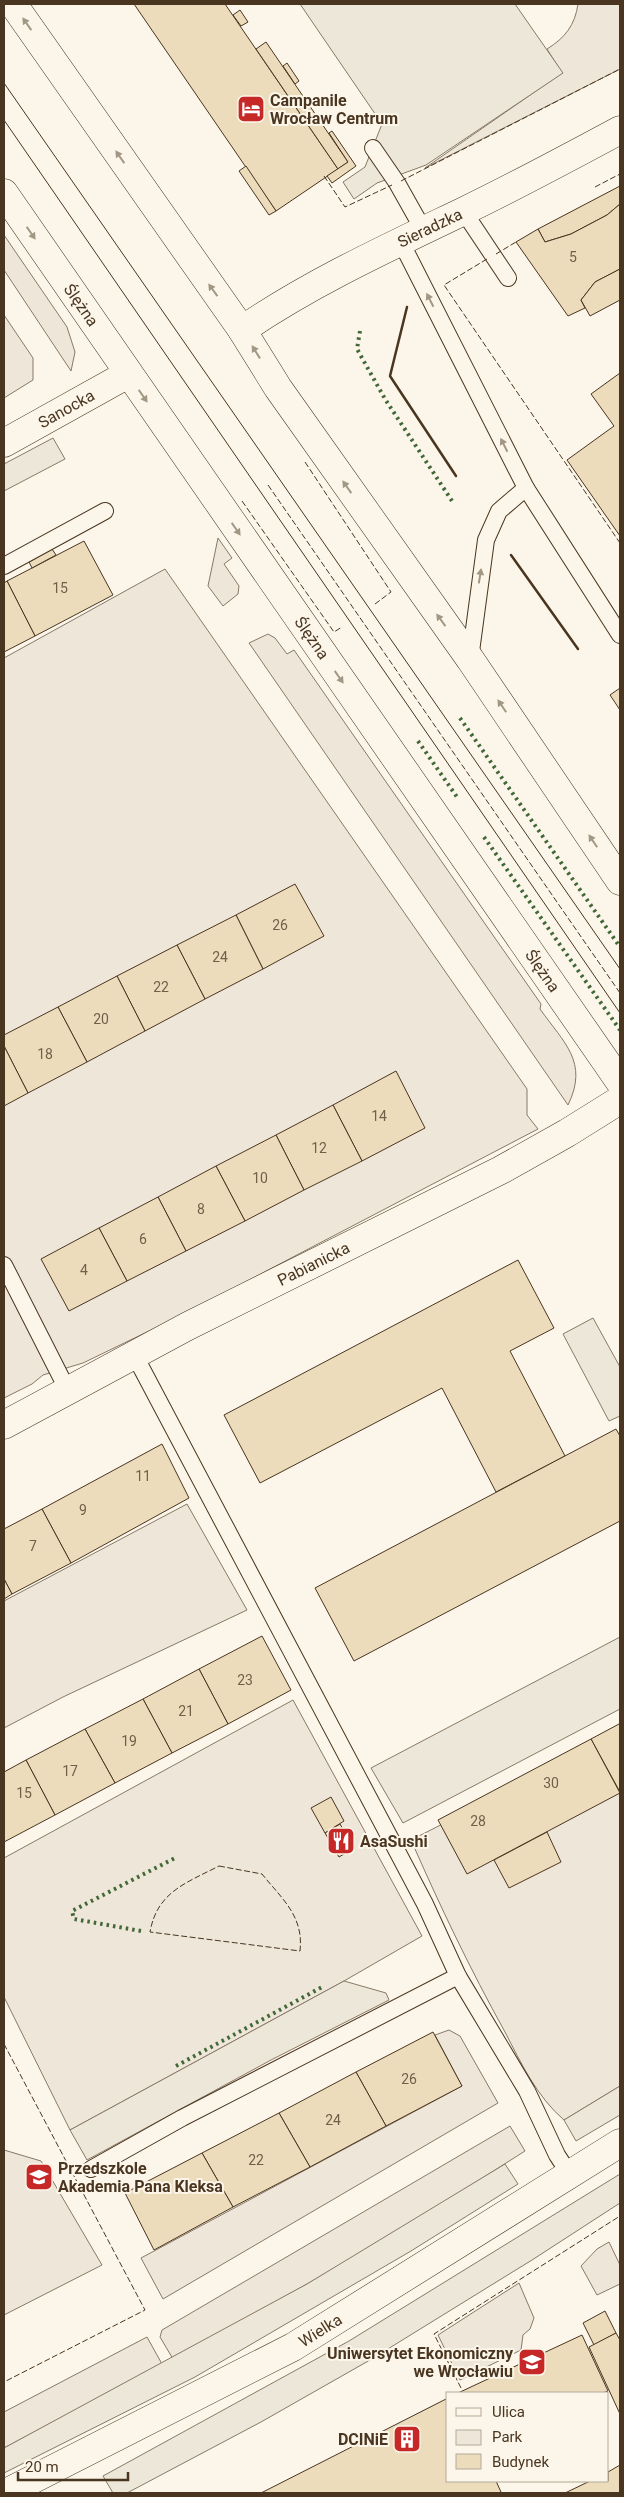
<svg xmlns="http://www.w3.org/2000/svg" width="624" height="2497" viewBox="0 0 624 2497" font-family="Roboto,sans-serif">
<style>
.green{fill:#ede6d9;stroke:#887966}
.parking{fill:#ede7d9;stroke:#887966}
.building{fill:#ecdcbc;stroke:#4a3520}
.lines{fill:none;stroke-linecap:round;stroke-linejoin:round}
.lane-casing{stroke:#4a3520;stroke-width:18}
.street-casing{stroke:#4a3520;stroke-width:29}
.secondary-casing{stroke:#4a3520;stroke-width:29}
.lane{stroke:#fbf6e9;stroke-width:16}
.street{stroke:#fbf6e9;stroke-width:28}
.secondary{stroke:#fbf6e9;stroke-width:28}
.tram{stroke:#4a3520;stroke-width:1}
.hedge{stroke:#436837;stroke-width:4;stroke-dasharray:2.5 4;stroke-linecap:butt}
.fence{stroke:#4a3520;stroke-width:1;stroke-dasharray:6 2.5;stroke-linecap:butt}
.wall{stroke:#4a3520;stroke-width:2.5}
.oneway{fill:#a29684}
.labels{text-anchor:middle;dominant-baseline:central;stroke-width:4;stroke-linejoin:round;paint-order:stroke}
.number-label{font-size:14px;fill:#725f47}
.poi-label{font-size:16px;font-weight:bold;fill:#4a3520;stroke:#fbf6e9;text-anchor:start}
.street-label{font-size:16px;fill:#4a3520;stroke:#fbf6e9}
</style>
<rect width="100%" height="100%" fill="#fbf6e9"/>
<!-- green -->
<g class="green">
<path d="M578,4H620V69L425,168L562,73L547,49C565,38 575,25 578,4Z"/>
<polygon points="4,235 67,327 75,352 71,371 4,270"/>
<polygon points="4,315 33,358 33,380 4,398"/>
<polygon points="218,538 232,558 224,564 239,586 238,594 223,606 208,586"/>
<polygon points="165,569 527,1089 527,1115 538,1129 182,1315 83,1363 43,1375 32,1384 4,1398 4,658"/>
<path d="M268,634L275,638L287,654L294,650L541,1004L540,1009C564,1043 589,1062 568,1105L249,643Z"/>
<polygon points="187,1504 247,1610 63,1697 4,1728 4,1601"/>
<polygon points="293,1700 422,1936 344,1981 70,2130 4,1997 4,1858"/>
<path d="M620,1734V2086L564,2120C537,2097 521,2063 505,2032C470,1969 440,1906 411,1840Z"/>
<polygon points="449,2030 460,2036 498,2103 163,2299 141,2258 462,2086 435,2035"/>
<polygon points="510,2126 525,2151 410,2224 307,2284 173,2359 160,2337 162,2330"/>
<polygon points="4,2150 41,2161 102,2265 4,2315"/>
<polygon points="609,2242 620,2265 620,2284 597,2295 581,2266 597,2249"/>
<polygon points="519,2283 534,2318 530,2329 523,2335 521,2350 460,2380 438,2335"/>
<polygon points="147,2337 162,2364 4,2448 4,2412"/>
</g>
<!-- parking -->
<g class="parking">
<polygon points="300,4 515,4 563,73 426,165 377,183 354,199 343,182 365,167 382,124"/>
<polygon points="53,438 65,459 4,491 4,464"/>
<polygon points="593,1318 620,1367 620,1416 609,1421 563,1334"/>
<polygon points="620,1637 620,1709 403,1823 371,1768"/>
<polygon points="344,1981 386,1993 389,2000 271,2060 87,2160 70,2130"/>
<polygon points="620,2086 620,2115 576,2141 564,2120"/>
<polygon points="505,2164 518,2184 411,2251 195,2377 4,2473 4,2448 307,2284"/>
<polygon points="620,2174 620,2203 532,2260 370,2360 261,2422 127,2493 113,2493 103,2476 349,2341"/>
</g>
<!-- building -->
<g class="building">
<polygon points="134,4 225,4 338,169 276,211"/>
<polygon points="240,10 248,22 241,26 233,15"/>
<polygon points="266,42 348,162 338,169 256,49"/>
<polygon points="287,63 299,81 295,84 283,66"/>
<polygon points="332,131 356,166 332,183 327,176 348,162 329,133"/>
<polygon points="246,166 276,211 269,215 239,171"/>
<polygon points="620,186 620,204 607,215 571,234 545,242 538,229"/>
<polygon points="620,204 620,269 595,282 581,300 585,308 568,316 516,242 538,229 545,242 571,234 607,215"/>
<polygon points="620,269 620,300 590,316 581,300 595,282"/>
<polygon points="620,373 620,536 567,460 614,426 591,394"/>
<polygon points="84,541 113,595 35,636 7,581"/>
<polygon points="52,549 56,555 32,568 29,562"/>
<polygon points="7,581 35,636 4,652 4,583"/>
<polygon points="620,688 620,710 610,695"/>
<polygon points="295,884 324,936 263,969 236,915"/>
<polygon points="236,915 263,969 205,999 177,945"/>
<polygon points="177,945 205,999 145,1031 117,976"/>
<polygon points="117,976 145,1031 87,1062 58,1007"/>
<polygon points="58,1007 87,1062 28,1093 4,1046 4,1035"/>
<polygon points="4,1046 28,1093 4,1106"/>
<polygon points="396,1071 425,1128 362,1161 333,1105"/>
<polygon points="333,1105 362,1161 304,1190 276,1135"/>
<polygon points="276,1135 304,1190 245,1221 216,1166"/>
<polygon points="216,1166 245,1221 186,1251 158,1197"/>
<polygon points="158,1197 186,1251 127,1281 99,1228"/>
<polygon points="99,1228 127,1281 69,1311 41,1259"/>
<polygon points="518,1260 554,1328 510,1351 565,1456 496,1492 442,1388 260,1483 224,1415"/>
<polygon points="616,1429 620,1436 620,1521 354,1661 315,1588"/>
<polygon points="162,1444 189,1498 71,1563 42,1509"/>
<polygon points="42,1509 71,1563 12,1594 4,1579 4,1529"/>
<polygon points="4,1579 12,1594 4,1599"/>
<polygon points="262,1636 291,1690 228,1724 199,1669"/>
<polygon points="199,1669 228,1724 172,1753 143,1699"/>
<polygon points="143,1699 172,1753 115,1783 85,1729"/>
<polygon points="619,1724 620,1724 620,1792 591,1739"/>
<polygon points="85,1729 115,1783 55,1815 26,1760"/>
<polygon points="591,1739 620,1793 467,1874 438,1820"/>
<polygon points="26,1760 55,1815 4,1842 4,1772"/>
<polygon points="331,1797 344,1821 325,1833 311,1808"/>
<polygon points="340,1824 354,1848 339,1857 325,1833"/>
<polygon points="547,1832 561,1862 509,1888 494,1860"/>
<polygon points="433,2032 462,2086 386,2126 356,2072"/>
<polygon points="356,2072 386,2126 310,2167 279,2113"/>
<polygon points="279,2113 310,2167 233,2207 202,2153"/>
<polygon points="202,2153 233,2207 154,2250 125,2193"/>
<polygon points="605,2311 616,2333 594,2345 583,2323"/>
<polygon points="616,2333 620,2340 620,2414 589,2347"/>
<polygon points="582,2335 608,2391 603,2393 458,2393"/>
<polygon points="448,2398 448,2481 496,2481 501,2492 498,2493 261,2493"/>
<polygon points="620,2465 620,2493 565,2493 590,2481 608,2481 608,2472"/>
</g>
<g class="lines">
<defs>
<g id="lane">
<polyline points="373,148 397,183 424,231"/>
<polyline points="464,212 508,278"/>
<polyline points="401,242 526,488 620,635"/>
<polyline points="4,566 105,511"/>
<polyline points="470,659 486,540 499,511 526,488"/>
<polyline points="4,1265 67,1389"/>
<polyline points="134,1354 388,1834 425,1904 458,1976 527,2091 557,2155 570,2175"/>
<polyline points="91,2169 182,2118 458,1976"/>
</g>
<g id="street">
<path id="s1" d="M242,330C311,283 387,248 462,212C516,186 568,158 620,130"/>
<path id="s2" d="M4,443L128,374"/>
<path id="s3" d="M4,1425L188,1326L501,1170L567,1133L620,1100"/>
</g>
<g id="secondary">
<polyline points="13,4 242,330 278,388 470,659 620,881"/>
<path id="s4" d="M4,193L620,1082"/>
<path id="s5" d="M6,2493L293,2347L620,2143"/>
</g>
</defs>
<!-- lane casing -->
<use href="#lane" class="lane-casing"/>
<!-- street casing -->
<use href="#street" class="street-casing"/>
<!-- secondary casing -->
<use href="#secondary" class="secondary-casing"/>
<!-- lane -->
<use href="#lane" class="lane"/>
<!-- street -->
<use href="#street" class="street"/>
<!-- secondary -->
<use href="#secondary" class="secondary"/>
<!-- tram -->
<g class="tram">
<polyline points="4,83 620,969"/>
<polyline points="4,120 620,1013"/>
</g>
<!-- hedge -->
<g class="hedge">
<polyline points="360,331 357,349 385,399 454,504"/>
<polyline points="460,718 620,947"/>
<polyline points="418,741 457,797"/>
<polyline points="484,837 620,1030"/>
<polyline points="141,1931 74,1919 72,1911 175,1858"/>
<polyline points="176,2066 324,1986"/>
</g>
<!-- fence -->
<g class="fence">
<polyline points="324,176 345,207 392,185"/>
<polyline points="401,181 620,69"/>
<polyline points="595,187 620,174"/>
<polyline points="496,254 516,242"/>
<polyline points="487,259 444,285 620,543"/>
<polyline points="305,462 391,592 375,604"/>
<polyline points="268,485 620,993"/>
<polyline points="242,501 334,632 342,627"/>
<path d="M219,1866L262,1874C282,1899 304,1916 300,1951L150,1932C157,1892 186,1883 219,1866Z"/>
<polyline points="4,2044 145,2310 4,2382"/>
<polyline points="461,2388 434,2334 620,2216"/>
</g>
<!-- wall -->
<g class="wall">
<polyline points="407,307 390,376 456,476"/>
<polyline points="511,555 578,649"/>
</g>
</g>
<!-- one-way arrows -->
<defs><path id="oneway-solid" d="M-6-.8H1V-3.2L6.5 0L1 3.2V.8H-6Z" transform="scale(1.25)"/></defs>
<g class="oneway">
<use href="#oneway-solid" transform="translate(27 24) rotate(-125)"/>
<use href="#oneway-solid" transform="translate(120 157) rotate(-125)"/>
<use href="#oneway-solid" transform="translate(31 233) rotate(55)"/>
<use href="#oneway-solid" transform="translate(213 290) rotate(-126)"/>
<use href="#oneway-solid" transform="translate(430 300) rotate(-117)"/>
<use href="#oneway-solid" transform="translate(256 352) rotate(-122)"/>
<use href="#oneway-solid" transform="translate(143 396) rotate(55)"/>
<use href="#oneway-solid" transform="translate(504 445) rotate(-117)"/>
<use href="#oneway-solid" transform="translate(347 487) rotate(-125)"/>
<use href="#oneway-solid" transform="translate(236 529) rotate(55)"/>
<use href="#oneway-solid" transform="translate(480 576) rotate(-81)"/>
<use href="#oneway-solid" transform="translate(441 620) rotate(-126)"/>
<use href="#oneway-solid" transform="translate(339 677) rotate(55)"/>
<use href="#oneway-solid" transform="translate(502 706) rotate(-124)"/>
<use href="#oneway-solid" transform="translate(593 841) rotate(-124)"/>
</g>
<!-- icons -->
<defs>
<symbol id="hotel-square" viewBox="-11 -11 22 22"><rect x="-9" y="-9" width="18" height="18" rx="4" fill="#c62828" stroke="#fbf6e9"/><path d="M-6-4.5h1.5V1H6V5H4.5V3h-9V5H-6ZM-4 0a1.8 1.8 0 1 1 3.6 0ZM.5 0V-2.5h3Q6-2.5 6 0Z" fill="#fff"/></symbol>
<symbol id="restaurant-square" viewBox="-11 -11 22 22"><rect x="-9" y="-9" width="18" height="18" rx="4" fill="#c62828" stroke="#fbf6e9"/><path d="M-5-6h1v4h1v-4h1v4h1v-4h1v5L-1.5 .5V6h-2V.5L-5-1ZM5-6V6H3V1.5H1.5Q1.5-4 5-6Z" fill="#fff"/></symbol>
<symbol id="school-square" viewBox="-11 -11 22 22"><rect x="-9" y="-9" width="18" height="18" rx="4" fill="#c62828" stroke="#fbf6e9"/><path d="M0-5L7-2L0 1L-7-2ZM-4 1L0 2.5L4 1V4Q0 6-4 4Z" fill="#fff"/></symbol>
<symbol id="university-square" viewBox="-11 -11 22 22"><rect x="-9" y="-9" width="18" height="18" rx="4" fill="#c62828" stroke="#fbf6e9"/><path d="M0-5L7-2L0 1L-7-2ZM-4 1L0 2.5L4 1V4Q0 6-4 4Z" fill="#fff"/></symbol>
<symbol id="building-square" viewBox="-11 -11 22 22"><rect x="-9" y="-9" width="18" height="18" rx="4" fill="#c62828" stroke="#fbf6e9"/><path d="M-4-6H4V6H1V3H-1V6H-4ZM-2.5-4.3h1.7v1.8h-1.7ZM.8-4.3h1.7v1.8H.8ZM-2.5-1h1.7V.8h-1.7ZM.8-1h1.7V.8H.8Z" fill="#fff"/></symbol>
</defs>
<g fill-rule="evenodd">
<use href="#hotel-square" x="235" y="93" width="32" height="32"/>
<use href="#restaurant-square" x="325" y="1825" width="32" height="32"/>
<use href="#school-square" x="23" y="2161" width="32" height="32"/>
<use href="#university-square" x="516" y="2346" width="32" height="32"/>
<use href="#building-square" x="391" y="2423" width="32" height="32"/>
</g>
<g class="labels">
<!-- number labels -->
<g class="number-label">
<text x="573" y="257">5</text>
<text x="60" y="588">15</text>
<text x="280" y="925">26</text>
<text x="220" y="957">24</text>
<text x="161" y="987">22</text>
<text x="101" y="1019">20</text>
<text x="45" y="1054">18</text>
<text x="379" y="1116">14</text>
<text x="319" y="1148">12</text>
<text x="260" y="1178">10</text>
<text x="201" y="1209">8</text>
<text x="143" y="1239">6</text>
<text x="84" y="1270">4</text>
<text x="143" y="1476">11</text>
<text x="83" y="1510">9</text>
<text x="33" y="1546">7</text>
<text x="245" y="1680">23</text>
<text x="186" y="1711">21</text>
<text x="129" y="1741">19</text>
<text x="70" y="1771">17</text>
<text x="551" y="1783">30</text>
<text x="24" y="1793">15</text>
<text x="478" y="1821">28</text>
<text x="409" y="2079">26</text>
<text x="333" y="2120">24</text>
<text x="256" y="2160">22</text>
</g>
<!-- poi labels -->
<g class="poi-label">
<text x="270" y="100">Campanile<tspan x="270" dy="18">Wrocław Centrum</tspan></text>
<text x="360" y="1841">AsaSushi</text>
<text x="58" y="2168">Przedszkole<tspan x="58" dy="18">Akademia Pana Kleksa</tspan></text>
<text x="513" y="2353" text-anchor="end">Uniwersytet Ekonomiczny<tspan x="513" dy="18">we Wrocławiu</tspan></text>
<text x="388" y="2439" text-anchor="end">DCINiE</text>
</g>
<!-- street labels -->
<g class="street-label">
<text stroke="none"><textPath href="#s1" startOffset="214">Sieradzka</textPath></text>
<text stroke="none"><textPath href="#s4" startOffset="136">Ślężna</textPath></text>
<text stroke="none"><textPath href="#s2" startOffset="71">Sanocka</textPath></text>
<text stroke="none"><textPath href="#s4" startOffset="541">Ślężna</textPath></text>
<text stroke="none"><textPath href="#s4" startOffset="946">Ślężna</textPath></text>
<text stroke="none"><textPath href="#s3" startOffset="349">Pabianicka</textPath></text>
<text stroke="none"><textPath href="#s5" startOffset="354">Wielka</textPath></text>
</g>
</g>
<!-- border -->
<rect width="624" height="2497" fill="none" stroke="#4a3520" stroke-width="10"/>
<!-- legend -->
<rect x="446" y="2392" width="162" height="90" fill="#fbf6e9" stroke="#b4a999"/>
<rect x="456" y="2408" width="25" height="8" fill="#fbf6e9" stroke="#b4a999"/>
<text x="492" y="2417" font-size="15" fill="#4a3520">Ulica</text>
<rect x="456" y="2430" width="25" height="15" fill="#ede6d9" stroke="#b4a999"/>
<text x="492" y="2442" font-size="15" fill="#4a3520">Park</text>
<rect x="456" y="2454" width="25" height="15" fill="#ecdcbc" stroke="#b4a999"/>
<text x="492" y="2467" font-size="15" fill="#4a3520">Budynek</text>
<!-- scale -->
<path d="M18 2472v8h110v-8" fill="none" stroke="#4a3520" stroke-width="2.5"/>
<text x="25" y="2472" font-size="15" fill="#4a3520" stroke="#fbf6e9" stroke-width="4" paint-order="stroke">20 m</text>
</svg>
